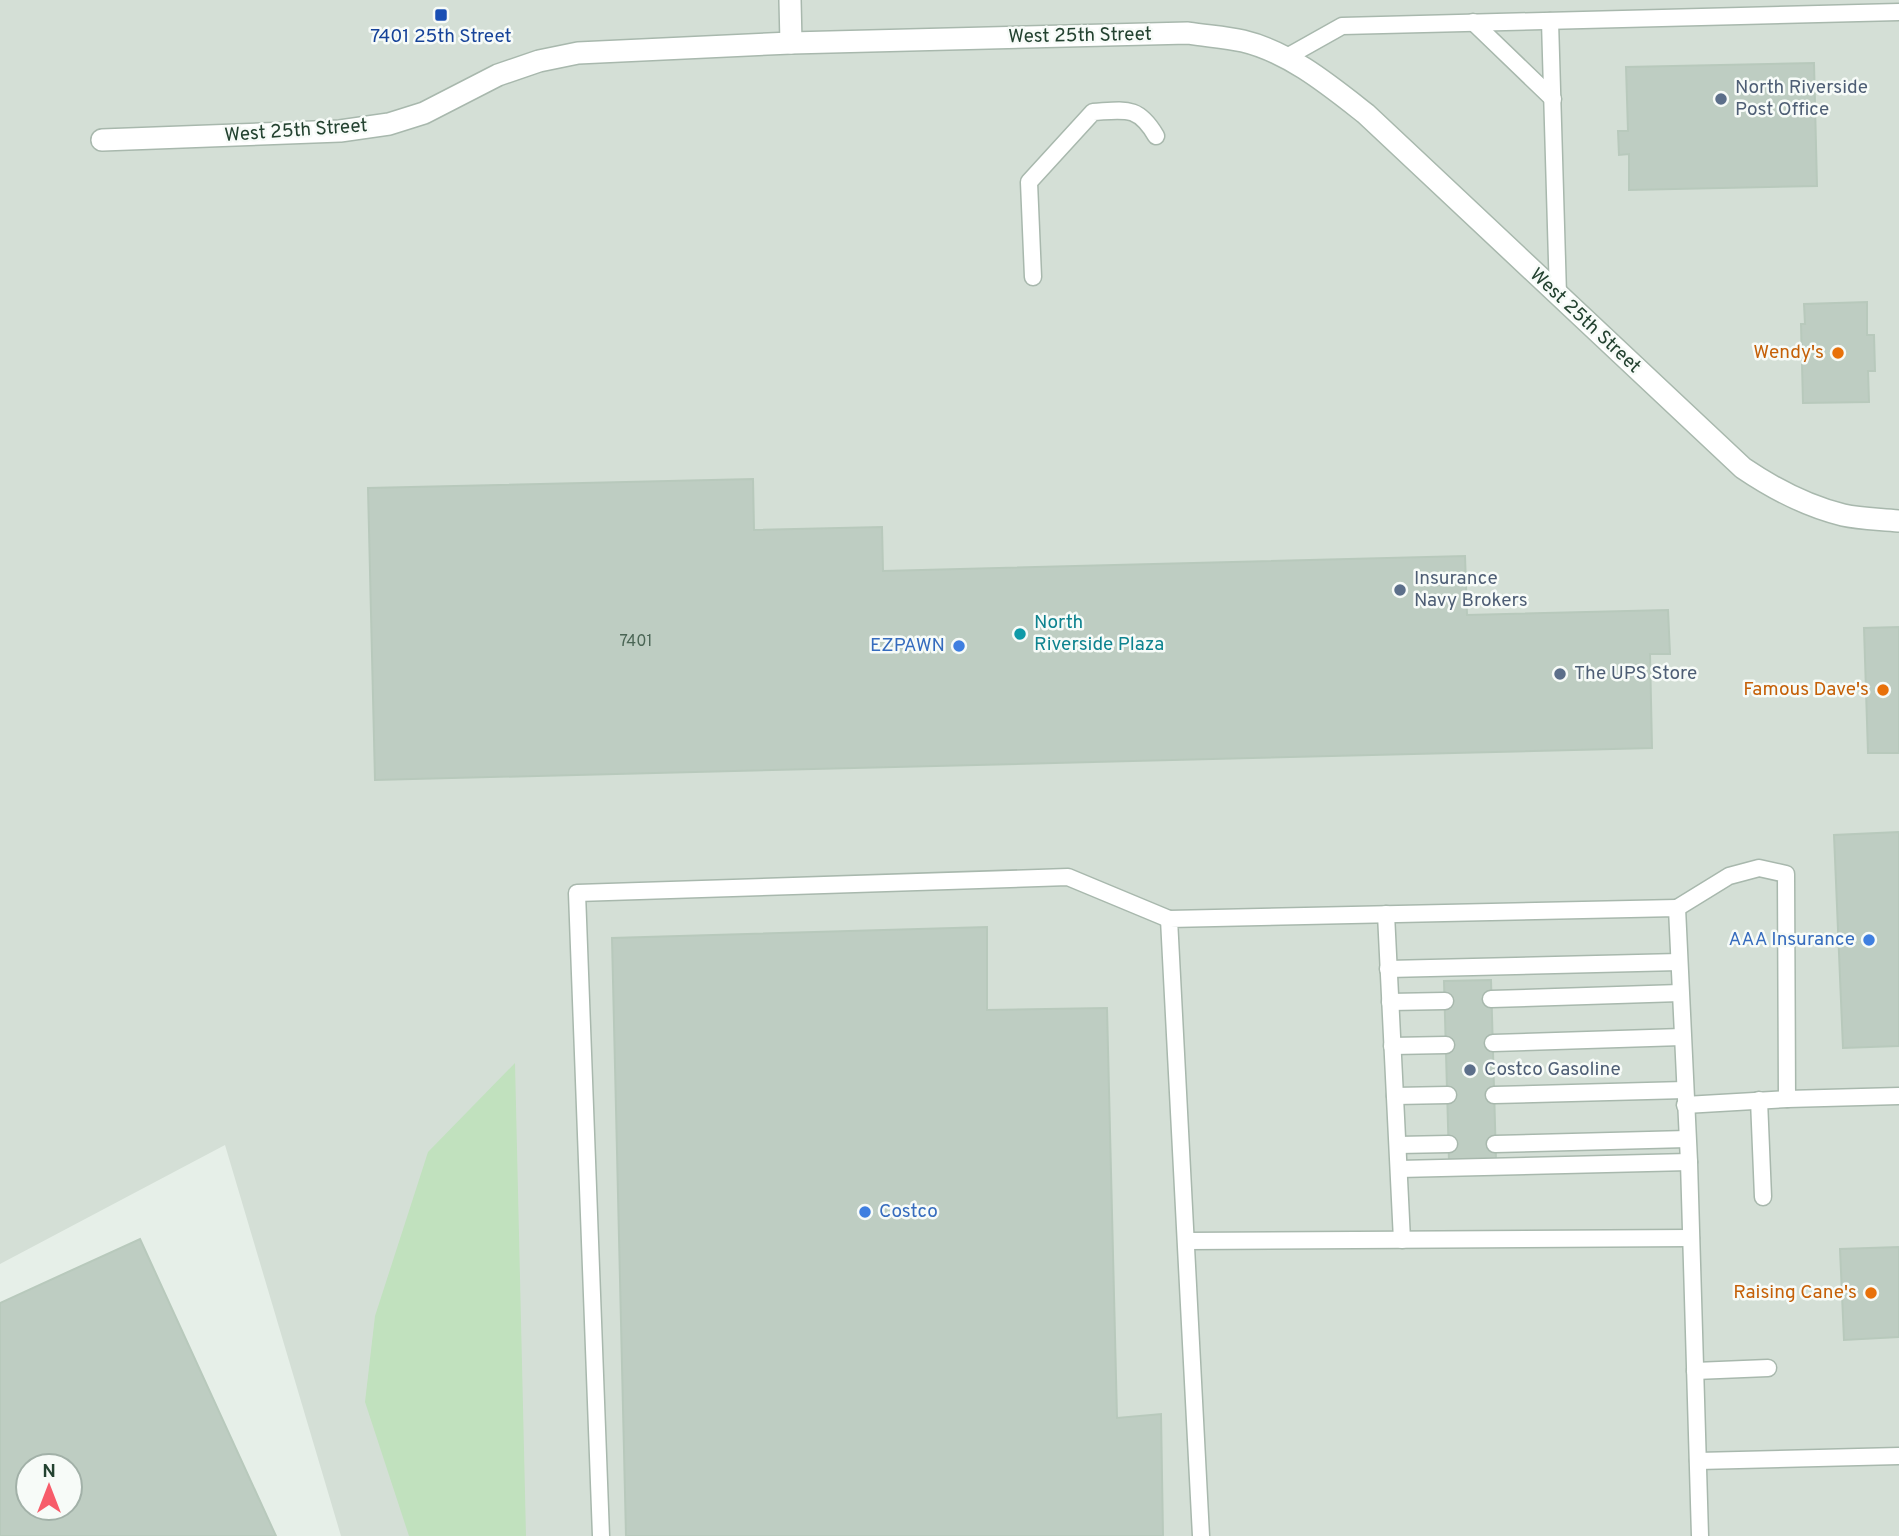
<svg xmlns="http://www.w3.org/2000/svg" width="1899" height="1536" viewBox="0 0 1899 1536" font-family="Overpass,sans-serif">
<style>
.built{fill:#d4dfd6}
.green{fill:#c1e1be}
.building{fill:#becdc2;stroke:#b8c9bc;stroke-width:2;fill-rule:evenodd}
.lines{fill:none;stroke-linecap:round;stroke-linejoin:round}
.service-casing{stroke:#a8b8ad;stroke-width:19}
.minor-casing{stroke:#a8b8ad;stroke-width:24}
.service{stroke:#fff;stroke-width:16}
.minor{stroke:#fff;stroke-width:21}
.transit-dot{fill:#1a4fb4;stroke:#f7fbf8;stroke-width:2.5}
.service-dot{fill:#5c6f8a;stroke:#f7fbf8;stroke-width:2.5}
.food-dot{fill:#e8710a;stroke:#f7fbf8;stroke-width:2.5}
.culture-dot{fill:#0f9aa8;stroke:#f7fbf8;stroke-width:2.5}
.shop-dot{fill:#3f7fe0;stroke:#f7fbf8;stroke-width:2.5}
.labels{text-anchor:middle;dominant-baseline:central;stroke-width:5;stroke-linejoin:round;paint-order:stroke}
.number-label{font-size:16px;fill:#4a6554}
.street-label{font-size:19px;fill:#234230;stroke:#f7fbf8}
.transit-label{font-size:19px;fill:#164399;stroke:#f7fbf8}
.service-label{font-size:19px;fill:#4e5e75;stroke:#f7fbf8;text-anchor:start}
.food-label{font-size:19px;fill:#c56008;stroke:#f7fbf8;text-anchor:end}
.culture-label{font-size:19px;fill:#0d838f;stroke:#f7fbf8;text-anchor:start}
.shop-label{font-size:19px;fill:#366cbe;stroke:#f7fbf8;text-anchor:end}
</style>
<rect width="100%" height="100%" fill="#e6efe8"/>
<!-- built -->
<polygon class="built" points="0,0 1899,0 1899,1536 341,1536 225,1145 0,1264"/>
<!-- green -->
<polygon class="green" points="515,1063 526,1536 409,1536 365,1402 375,1316 428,1152"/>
<!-- building -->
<g class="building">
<polygon points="1814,63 1817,186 1629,190 1629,154 1619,155 1618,131 1628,131 1626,67"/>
<polygon points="1867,302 1867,335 1874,335 1875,371 1868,371 1869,402 1803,403 1801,324 1805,324 1804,304"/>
<polygon points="753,479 754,530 882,527 883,571 1465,556 1467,615 1668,610 1670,654 1650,654 1652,748 375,780 368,488"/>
<polygon points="1899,627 1899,753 1868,753 1864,628"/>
<polygon points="1899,832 1899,1046 1843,1048 1834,835"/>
<polygon points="987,927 987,1010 1107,1008 1117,1418 1161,1414 1163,1536 626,1536 612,938"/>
<polygon points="1491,980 1496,1160 1449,1161 1444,981"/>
<path d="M140,1239L276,1536H0V1303ZM28,1466H70V1508H28Z"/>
<polygon points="1899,1247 1899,1337 1844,1340 1840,1249"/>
</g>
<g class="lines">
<defs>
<g id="service">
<polyline points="1550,21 1558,295"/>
<polyline points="1473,22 1553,99"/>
<polyline points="1285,58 1342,26 1899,12"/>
<path d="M1033,277L1029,182L1093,112C1125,110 1138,105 1156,136"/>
<polyline points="1677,908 1729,876 1759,868 1786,874 1787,1099 1899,1096"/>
<polyline points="1386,914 1402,1240"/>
<polyline points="1388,969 1679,962"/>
<polyline points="1491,999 1680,993"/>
<polyline points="1390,1002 1445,1001"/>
<polyline points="1493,1043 1682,1037"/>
<polyline points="1392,1046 1446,1045"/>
<polyline points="1494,1095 1685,1090"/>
<polyline points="1395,1096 1448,1095"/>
<polyline points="1759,1100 1763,1197"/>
<polyline points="1685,1105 1787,1099"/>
<polyline points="1495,1144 1687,1139"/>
<polyline points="1398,1145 1449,1144"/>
<polyline points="1399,1169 1689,1162"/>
<polyline points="1187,1241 1691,1238"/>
<polyline points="1695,1371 1768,1368"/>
<polyline points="1698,1461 1899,1456"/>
<polyline points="601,1536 577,893 1068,877 1169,919"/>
<polyline points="1201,1536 1169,919 1677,908 1689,1162 1700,1536"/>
</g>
<g id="minor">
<polyline points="790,0 791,43"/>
<path d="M102,140L340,131L389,124L424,113L498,75L539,61L578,53L791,43L1188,33C1206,36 1225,37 1243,41C1289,52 1329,85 1366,114L1743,468C1774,489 1806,506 1843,515C1861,519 1881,519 1899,521"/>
</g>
</defs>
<!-- service casing -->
<use href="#service" class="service-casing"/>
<!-- minor casing -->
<use href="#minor" class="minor-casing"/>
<!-- service -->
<use href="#service" class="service"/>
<!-- minor -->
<use href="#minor" class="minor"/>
</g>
<!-- markers -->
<rect class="transit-dot" x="434" y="8" width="14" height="14" rx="3.5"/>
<g class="service-dot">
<circle cx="1721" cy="99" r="7"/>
<circle cx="1400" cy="590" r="7"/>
<circle cx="1560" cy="674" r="7"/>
<circle cx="1470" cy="1070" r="7"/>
</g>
<g class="food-dot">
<circle cx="1838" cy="353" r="7"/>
<circle cx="1883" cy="690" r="7"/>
<circle cx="1871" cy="1293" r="7"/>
</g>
<circle class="culture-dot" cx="1020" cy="634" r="7"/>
<g class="shop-dot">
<circle cx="959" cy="646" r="7"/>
<circle cx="1869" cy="940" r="7"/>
<circle cx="865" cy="1212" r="7"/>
</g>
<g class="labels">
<!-- number labels -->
<g class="number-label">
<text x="636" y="642">7401</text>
</g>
<!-- street labels -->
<g class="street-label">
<text transform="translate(1080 36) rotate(-1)">West 25th Street</text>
<text transform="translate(296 131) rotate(-4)">West 25th Street</text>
<text transform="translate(1585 321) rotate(43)">West 25th Street</text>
</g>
<!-- transit labels -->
<g class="transit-label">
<text x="441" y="37">7401 25th Street</text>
</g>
<!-- service labels -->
<g class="service-label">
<text x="1735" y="88">North Riverside<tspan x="1735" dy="22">Post Office</tspan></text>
<text x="1414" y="579">Insurance<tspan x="1414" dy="22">Navy Brokers</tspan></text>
<text x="1574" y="674">The UPS Store</text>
<text x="1484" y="1070">Costco Gasoline</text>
</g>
<!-- food labels -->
<g class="food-label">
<text x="1824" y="353">Wendy's</text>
<text x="1869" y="690">Famous Dave's</text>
<text x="1857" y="1293">Raising Cane's</text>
</g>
<!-- culture labels -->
<g class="culture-label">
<text x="1034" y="623">North<tspan x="1034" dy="22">Riverside Plaza</tspan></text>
</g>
<!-- shop labels -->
<g class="shop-label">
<text x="945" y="646">EZPAWN</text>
<text x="1855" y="940">AAA Insurance</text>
<text x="879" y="1212" text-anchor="start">Costco</text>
</g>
</g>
<!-- north arrow -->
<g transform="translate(49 1487)"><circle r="33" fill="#f7fbf8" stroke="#a2b1a8" stroke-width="2"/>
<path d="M0-5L12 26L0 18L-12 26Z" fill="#f75c6a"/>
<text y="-10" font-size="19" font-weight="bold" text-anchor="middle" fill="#234230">N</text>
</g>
</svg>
